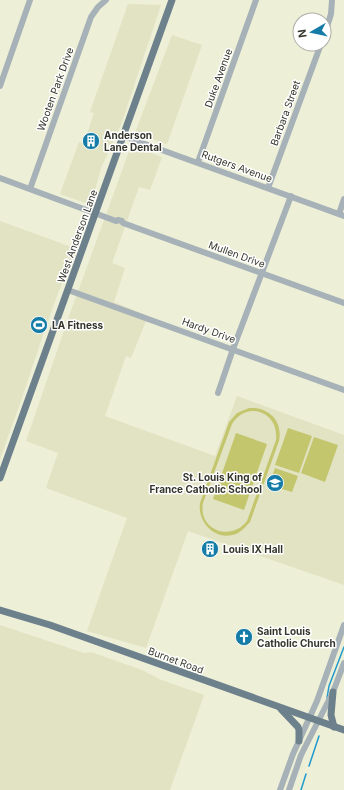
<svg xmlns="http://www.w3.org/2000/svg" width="344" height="790" viewBox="0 0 344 790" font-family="Inter,sans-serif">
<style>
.built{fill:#e1e3c3}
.green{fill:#c4c66e;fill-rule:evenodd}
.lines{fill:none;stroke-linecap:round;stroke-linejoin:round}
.stream{stroke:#209acd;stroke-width:1.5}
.minor{stroke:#a7b2b8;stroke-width:6}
.major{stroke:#6d818c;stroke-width:7}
.labels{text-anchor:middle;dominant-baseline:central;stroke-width:3;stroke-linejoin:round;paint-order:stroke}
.street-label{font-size:10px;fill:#34352b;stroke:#fff}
.poi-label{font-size:10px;font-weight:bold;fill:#34352b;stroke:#fff;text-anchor:start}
</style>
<rect width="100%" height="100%" fill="#edefd6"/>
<!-- built -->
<g class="built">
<polygon points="128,4 161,5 122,122 101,168 91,205 60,194 79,142 84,143 94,113 90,112"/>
<polygon points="172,35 202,45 167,144 135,133"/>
<polygon points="131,146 162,157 150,190 139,187 112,263 125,268 114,302 148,316 131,358 126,356 105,416 215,456 237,396 344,435 344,585 188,531 146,648 87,631 127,518 46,488 58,453 26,441 68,319"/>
<polygon points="0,221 77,249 58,293 42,338 22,398 0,459"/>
<polygon points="0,625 84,653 91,652 142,670 159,679 204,695 170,790 0,790"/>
</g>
<!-- green -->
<g class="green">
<path d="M249,408C269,407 283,421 279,441L250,522C246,526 243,530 238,533C218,543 197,524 200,503L229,422L237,413ZM252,411C268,411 278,424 276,440L247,521C231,542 198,530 203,503L232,424C237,416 243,412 252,411Z"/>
<polygon points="288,428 312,436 299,473 275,465"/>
<polygon points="236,433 267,444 244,510 213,499"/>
<polygon points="314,437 338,445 325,482 301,473"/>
<polygon points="275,468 298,476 292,492 269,485"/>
</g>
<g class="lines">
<!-- stream -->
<g class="stream">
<polyline points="327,698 329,686 344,647"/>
<polyline points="309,766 319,736"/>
<polyline points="301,790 306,774"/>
</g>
<!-- minor -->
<g class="minor">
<polyline points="324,36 331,14 332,0"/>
<polyline points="0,86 30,0"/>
<polyline points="123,136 344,216"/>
<polyline points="198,162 256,0"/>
<polyline points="0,178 116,221 118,220 122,221 123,223 344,303"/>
<polyline points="268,188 321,44"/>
<polyline points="30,189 91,17 98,7 106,0"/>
<polyline points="339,214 344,199"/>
<polyline points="68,290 344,390"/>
<polyline points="218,393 233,349 291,196"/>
<polyline points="280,790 293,754 317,701 344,625"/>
<polyline points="289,790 301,755 333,692 344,663"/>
</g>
<!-- major -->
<g class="major">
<polyline points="0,478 172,0"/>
<polyline points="0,610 50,625 344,730"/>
<polyline points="333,692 331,715 334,727"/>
<polyline points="281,709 298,727 299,730 299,741"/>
</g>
</g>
<!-- icons -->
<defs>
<symbol id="building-disc" viewBox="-11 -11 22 22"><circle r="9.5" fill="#147ca6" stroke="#fff"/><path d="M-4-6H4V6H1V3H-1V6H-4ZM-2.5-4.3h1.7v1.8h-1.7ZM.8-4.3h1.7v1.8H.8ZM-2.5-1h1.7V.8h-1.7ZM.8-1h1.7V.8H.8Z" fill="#fff"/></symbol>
<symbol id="stadium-disc" viewBox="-11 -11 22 22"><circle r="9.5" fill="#147ca6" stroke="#fff"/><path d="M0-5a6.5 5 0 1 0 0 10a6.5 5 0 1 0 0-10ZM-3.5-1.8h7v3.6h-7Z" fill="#fff"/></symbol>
<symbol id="school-disc" viewBox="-11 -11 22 22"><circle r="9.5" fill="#147ca6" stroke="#fff"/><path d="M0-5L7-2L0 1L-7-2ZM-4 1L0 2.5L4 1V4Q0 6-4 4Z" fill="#fff"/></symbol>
<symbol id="church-disc" viewBox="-11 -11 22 22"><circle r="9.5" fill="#147ca6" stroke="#fff"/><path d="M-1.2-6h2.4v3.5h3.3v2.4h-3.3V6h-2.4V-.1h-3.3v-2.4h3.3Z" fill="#fff"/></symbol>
</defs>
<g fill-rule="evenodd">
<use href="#building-disc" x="81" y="131" width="20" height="20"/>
<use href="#stadium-disc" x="29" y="315" width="20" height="20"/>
<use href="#school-disc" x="265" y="473" width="20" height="20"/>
<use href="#building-disc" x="200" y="539" width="20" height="20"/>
<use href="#church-disc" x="234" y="627" width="20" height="20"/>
</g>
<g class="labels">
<!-- street labels -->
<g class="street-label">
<text transform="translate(218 78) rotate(-70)">Duke Avenue</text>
<text transform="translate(55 89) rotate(-70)">Wooten Park Drive</text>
<text transform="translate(285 113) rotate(-70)">Barbara Street</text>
<text transform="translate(237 166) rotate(20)">Rutgers Avenue</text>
<text transform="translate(77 236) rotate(-70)">West Anderson Lane</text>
<text transform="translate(237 254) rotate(20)">Mullen Drive</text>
<text transform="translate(209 330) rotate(20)">Hardy Drive</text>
<text transform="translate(176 660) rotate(20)">Burnet Road</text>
</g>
<!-- poi labels -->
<g class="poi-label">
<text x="104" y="135">Anderson<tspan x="104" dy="12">Lane Dental</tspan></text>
<text x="52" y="325">LA Fitness</text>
<text x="262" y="477" text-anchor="end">St. Louis King of<tspan x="262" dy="12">France Catholic School</tspan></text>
<text x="223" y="549">Louis IX Hall</text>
<text x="257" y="631">Saint Louis<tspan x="257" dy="12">Catholic Church</tspan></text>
</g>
</g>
<!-- north arrow -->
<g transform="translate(312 32) rotate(261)"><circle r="19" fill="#ffffff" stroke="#aeaeaa"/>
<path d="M0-3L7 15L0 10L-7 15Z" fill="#147ca6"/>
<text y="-6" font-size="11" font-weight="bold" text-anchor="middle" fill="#34352b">N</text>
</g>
</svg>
